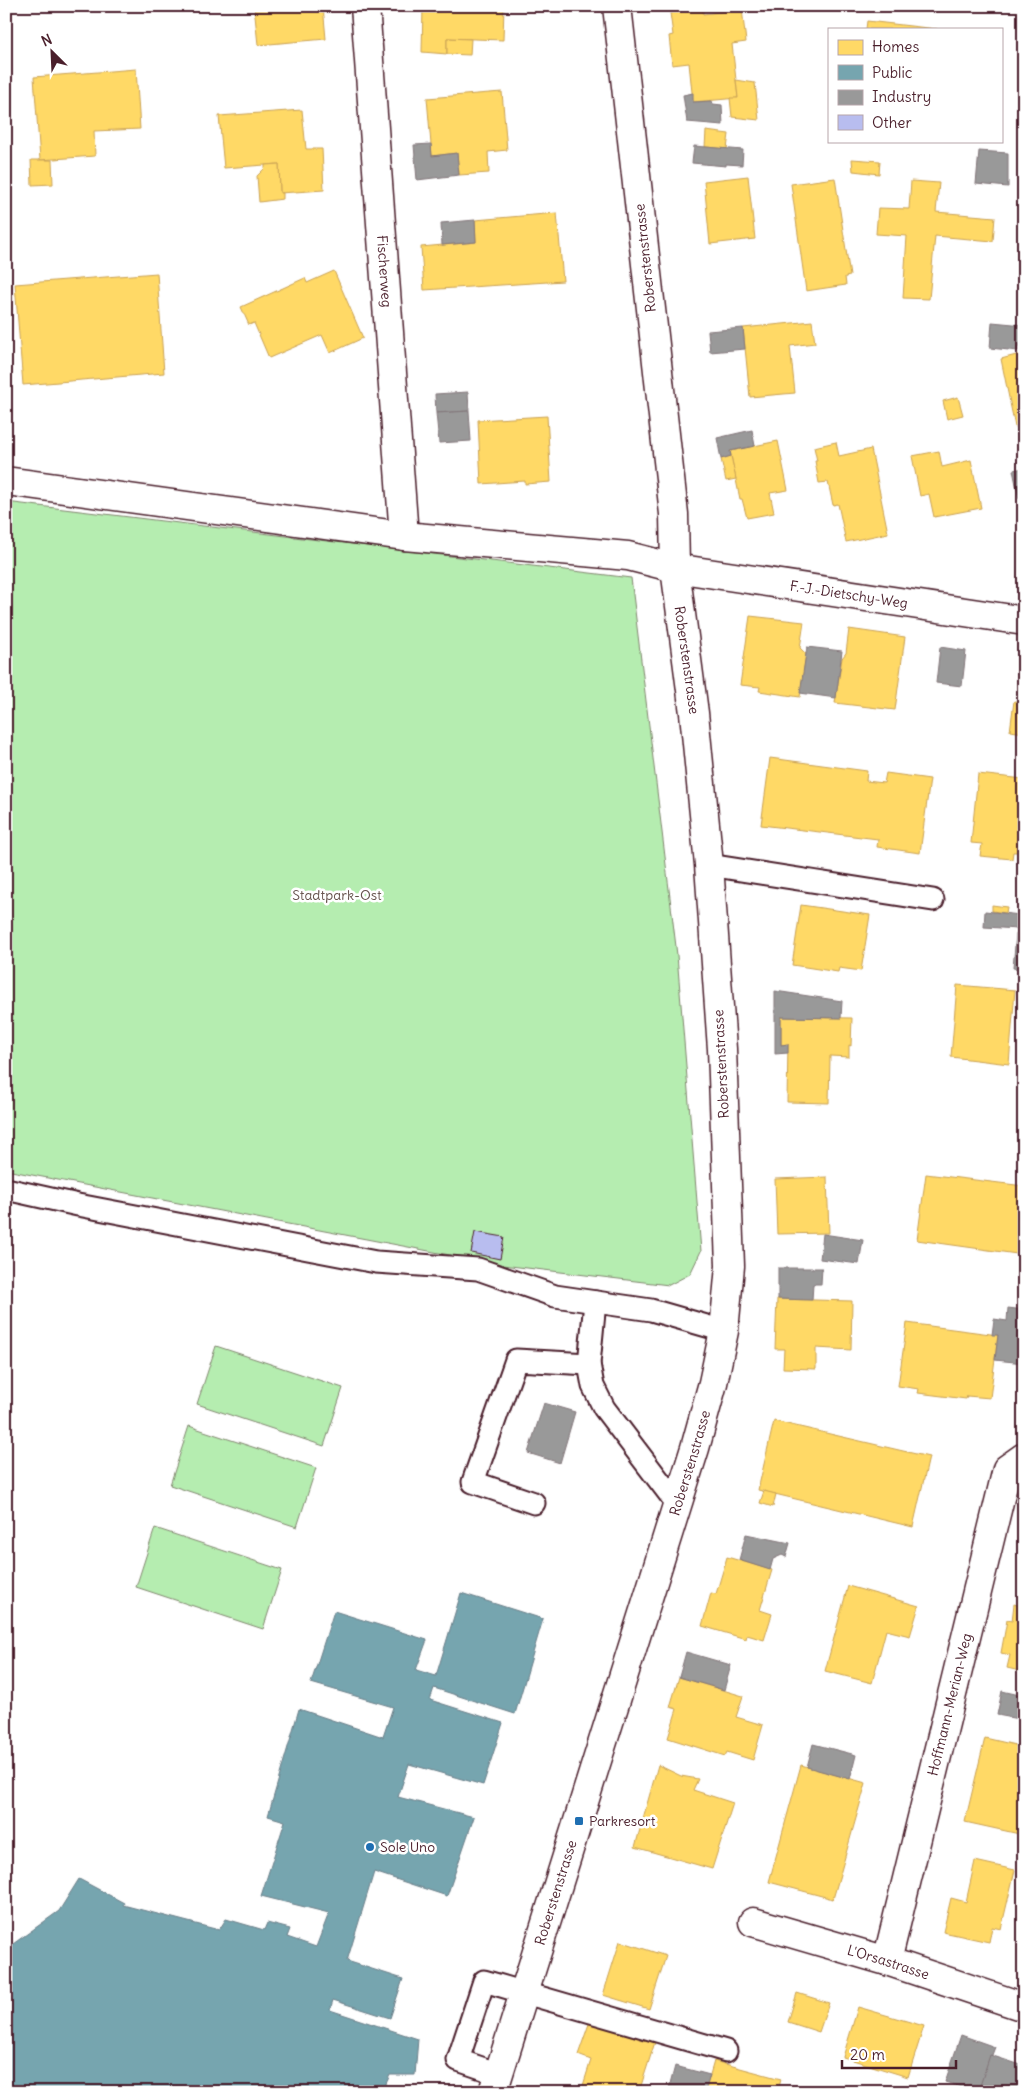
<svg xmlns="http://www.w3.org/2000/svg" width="1030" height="2098" viewBox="0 0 1030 2098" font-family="Delius,sans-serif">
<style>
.green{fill:#b5edb0;stroke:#80866e}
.homes{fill:#ffd966;stroke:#c9a154}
.public{fill:#76a5af;stroke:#697d87}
.industry{fill:#999;stroke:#817478}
.building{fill:#b8bdef;stroke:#4a1f2b}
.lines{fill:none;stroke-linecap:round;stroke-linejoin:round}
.lane-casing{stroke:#4a1f2b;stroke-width:25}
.street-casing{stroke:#4a1f2b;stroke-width:31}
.secondary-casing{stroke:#4a1f2b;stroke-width:31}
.lane{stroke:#fff;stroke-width:21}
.street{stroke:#fff;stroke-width:28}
.secondary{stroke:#fff;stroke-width:28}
.poi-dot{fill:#1f6fb2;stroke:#fff;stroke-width:2}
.labels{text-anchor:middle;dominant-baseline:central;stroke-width:5;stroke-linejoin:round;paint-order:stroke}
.street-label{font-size:14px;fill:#4a1f2b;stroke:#fff}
.park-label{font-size:14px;fill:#65524c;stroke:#fff}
.poi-label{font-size:14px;fill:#4a1f2b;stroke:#fff;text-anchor:start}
</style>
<rect width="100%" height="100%" fill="#fff"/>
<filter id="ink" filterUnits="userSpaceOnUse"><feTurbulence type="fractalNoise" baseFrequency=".02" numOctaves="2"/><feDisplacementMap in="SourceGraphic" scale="10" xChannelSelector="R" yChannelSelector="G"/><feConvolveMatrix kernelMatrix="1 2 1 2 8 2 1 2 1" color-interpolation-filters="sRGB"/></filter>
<g filter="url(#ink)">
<!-- green -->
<g class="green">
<polygon points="6,502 631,578 677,955 701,1251 690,1274 669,1285 502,1265 6,1170"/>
<polygon points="216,1346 343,1388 324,1446 197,1404"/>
<polygon points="189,1426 316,1468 297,1527 170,1485"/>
<polygon points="155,1528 282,1570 263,1629 136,1587"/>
</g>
<!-- homes -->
<g class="homes">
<polygon points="254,6 323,6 326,39 258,45"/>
<polygon points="423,6 504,6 503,40 447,38 447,54 422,52"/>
<polygon points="703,9 703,14 742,9 746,42 732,44 738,98 693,102 689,63 672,65 669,36 673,35 670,13"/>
<polygon points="867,21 937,29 866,29"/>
<polygon points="447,38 471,39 470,55 447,54"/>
<polygon points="136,69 140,129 94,131 95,156 40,160 34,77"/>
<polygon points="736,80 755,83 759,120 732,117 730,98 738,98"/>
<polygon points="502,92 507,150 488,152 489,173 459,175 457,153 432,156 427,98"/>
<polygon points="302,110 306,149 322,149 324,190 280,193 279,164 224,168 219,116"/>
<polygon points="706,131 729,134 727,149 705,147"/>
<polygon points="852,159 880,161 879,174 853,171"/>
<polygon points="31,160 52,160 53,184 32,185"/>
<polygon points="279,164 280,193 283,193 283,199 259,202 257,176 265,168 265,165"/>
<polygon points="748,176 755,239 710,244 704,181"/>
<polygon points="835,178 850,276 845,277 846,285 806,291 791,184"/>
<polygon points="911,181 939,183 936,212 995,217 993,241 935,236 929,299 903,298 907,236 876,234 878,208 909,209"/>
<polygon points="557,213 563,281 424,290 421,247 476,242 475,220"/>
<polygon points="334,271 363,338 330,353 322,335 269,358 254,323 249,325 241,307 305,278 307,283"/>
<polygon points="157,273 164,373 23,385 15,284"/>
<polygon points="812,321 815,343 790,346 795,393 750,397 743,328"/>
<polygon points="1024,353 1024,425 1015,427 1001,359"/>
<polygon points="958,397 963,415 947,419 943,401"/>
<polygon points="547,416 551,482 525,484 525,481 481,484 478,420"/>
<polygon points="778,441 788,490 770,493 774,513 747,518 742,499 740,499 730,451"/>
<polygon points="836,442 839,456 871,449 888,533 846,542 838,504 833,505 828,482 819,483 815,461 817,461 814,447"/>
<polygon points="939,451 942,467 971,460 981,508 934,517 929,494 920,496 912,456"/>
<polygon points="731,456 736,479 726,481 721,459"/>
<polygon points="750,616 804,622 800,648 806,654 800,697 759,691 760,687 740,685"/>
<polygon points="849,629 905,637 895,710 835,703 842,658 846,653"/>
<polygon points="1014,701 1024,702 1024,733 1010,731"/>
<polygon points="770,758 867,771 866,781 884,783 886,773 930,779 920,853 877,847 878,839 761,825"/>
<polygon points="978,774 1024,779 1024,852 1013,852 1012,859 980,856 982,844 971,843"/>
<polygon points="801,905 870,915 861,971 839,968 838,972 792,965"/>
<polygon points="992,905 1007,907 1006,913 992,911"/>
<polygon points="957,985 1015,990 1009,1064 951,1057"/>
<polygon points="781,1017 852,1018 851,1046 849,1045 849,1057 830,1056 829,1103 787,1102 788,1044 781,1045"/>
<polygon points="926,1174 1024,1186 1024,1255 917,1240"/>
<polygon points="827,1177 829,1233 777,1234 775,1179"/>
<polygon points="777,1299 852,1301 851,1350 816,1348 816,1369 783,1368 784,1349 775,1349"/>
<polygon points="907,1323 998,1335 990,1398 967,1396 966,1399 918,1393 919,1389 898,1386"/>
<polygon points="774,1421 929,1457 913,1527 758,1490"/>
<polygon points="764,1491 776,1494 773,1507 760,1503"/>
<polygon points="727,1557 772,1570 760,1610 772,1614 764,1640 747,1635 746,1639 702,1626 711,1593 716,1594"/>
<polygon points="848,1586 919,1606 910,1636 886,1630 872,1683 825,1671"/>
<polygon points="1014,1604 1024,1607 1024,1672 1007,1668 1010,1655 1001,1653 1007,1620 1012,1621"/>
<polygon points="679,1677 743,1696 736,1717 763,1725 753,1760 727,1752 725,1756 668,1738 677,1709 670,1707"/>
<polygon points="985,1738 1024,1747 1024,1835 965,1822"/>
<polygon points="658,1765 681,1776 698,1779 693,1790 733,1803 712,1869 635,1847"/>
<polygon points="801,1765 866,1783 833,1899 769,1882"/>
<polygon points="975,1861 1015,1870 1001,1929 992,1927 989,1942 943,1932 951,1898 966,1902"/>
<polygon points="620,1941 666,1956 649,2009 603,1995"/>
<polygon points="797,1993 829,2003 819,2032 788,2022"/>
<polygon points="858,2007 924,2026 908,2077 843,2057"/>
<polygon points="590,2021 655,2042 639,2092 581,2092 591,2060 578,2055"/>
<polygon points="714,2061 781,2079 778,2092 705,2092"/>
</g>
<!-- public -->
<polygon class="public" points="461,1593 543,1619 515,1714 434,1688 430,1700 503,1723 483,1785 409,1764 398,1797 474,1817 447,1896 374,1872 347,1961 403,1979 390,2018 333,2000 330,2010 418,2039 415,2075 390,2075 384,2088 385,2092 6,2092 6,1949 59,1911 79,1879 124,1903 123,1905 219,1930 226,1919 264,1930 267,1923 290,1929 287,1937 316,1947 329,1913 261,1896 285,1821 268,1816 299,1709 383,1737 393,1707 311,1683 334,1611 427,1640 416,1670 436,1676"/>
<!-- industry -->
<g class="industry">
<polygon points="693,93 693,102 712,101 713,104 722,105 723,125 687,122 683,95"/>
<polygon points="431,144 432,156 457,153 459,175 417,180 414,145"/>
<polygon points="694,146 743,150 742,165 726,164 726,166 692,163"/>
<polygon points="979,151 1008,153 1008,187 976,184"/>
<polygon points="475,220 476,242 442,245 441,223"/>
<polygon points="992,322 1024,325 1024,346 1018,346 1018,351 990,348"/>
<polygon points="743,328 745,349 710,352 708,331"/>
<polygon points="468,392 469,411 436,413 435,394"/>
<polygon points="469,411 471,441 439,443 436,413"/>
<polygon points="752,430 755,446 730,451 731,456 721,459 717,438"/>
<polygon points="1024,468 1024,497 1019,499 1013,470"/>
<polygon points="807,647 842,651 836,698 800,693"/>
<polygon points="940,647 966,651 962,686 936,683"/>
<polygon points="985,911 1020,915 1018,929 984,927"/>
<polygon points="1016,934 1024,935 1024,969 1013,968"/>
<polygon points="775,991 842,1001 841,1018 781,1017 781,1045 788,1044 788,1053 775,1054"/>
<polygon points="823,1234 863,1240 859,1264 820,1259"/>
<polygon points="778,1268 822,1268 821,1284 813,1284 812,1300 778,1299"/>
<polygon points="1008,1308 1024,1310 1024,1363 995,1360 998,1335 992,1335 994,1319 1007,1321"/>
<polygon points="544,1403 575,1412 560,1463 528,1453"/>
<polygon points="746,1534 790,1543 786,1557 782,1555 773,1559 770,1570 739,1560"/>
<polygon points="686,1652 731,1665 724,1690 679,1677"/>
<polygon points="1002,1691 1024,1696 1024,1720 997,1715"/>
<polygon points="813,1744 856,1755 850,1779 807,1767"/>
<polygon points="961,2035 995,2047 978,2092 945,2082"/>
<polygon points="990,2055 1024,2066 1023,2092 978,2092"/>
<polygon points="675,2066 710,2075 705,2092 668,2092"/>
</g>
<!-- building -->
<polygon class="building" points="475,1232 504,1237 500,1259 471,1253"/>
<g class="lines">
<defs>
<g id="lane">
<polyline points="709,865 933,900"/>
<polyline points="6,1189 78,1205 376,1262 478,1269 555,1296 651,1310 724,1331"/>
<polyline points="595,1302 589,1364 593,1386 604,1408 677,1504"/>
<polyline points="534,1503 473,1482 516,1360 589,1364"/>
<polyline points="499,2074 458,2060 484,1981 726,2051"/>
</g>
<g id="street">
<path id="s1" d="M365,6L404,536"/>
<path id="s2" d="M6,481L404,536L628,556L675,568L1024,621"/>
<path id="s3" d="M753,1922L887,1961L1024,2007"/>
<path id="s4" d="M887,1961L1007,1469L1024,1457"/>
</g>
<g id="secondary">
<path id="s5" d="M493,2092L695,1448L713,1383L724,1331L730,1266L722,1049L709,865L694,713L675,568L674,514L617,6"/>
</g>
</defs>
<!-- lane casing -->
<use href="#lane" class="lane-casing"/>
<!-- street casing -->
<use href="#street" class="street-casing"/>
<!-- secondary casing -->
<use href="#secondary" class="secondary-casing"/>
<!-- lane -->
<use href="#lane" class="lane"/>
<!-- street -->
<use href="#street" class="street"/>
<!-- secondary -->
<use href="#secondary" class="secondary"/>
</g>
</g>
<!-- markers -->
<g class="poi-dot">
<rect x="574" y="1816" width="10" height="10" rx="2.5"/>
<circle cx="370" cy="1847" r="5"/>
</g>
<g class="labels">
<!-- street labels -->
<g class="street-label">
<text transform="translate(645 258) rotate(-96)">Roberstenstrasse</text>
<text stroke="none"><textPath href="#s1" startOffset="266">Fischerweg</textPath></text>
<text stroke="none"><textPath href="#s2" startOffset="851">F.-J.-Dietschy-Weg</textPath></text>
<text transform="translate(687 660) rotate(82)">Roberstenstrasse</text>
<text transform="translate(721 1064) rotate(-93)">Roberstenstrasse</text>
<text stroke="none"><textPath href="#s5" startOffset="659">Roberstenstrasse</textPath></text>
<text stroke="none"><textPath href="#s4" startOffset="264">Hoffmann-Merian-Weg</textPath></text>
<text stroke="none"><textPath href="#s5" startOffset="209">Roberstenstrasse</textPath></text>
<text stroke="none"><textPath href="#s3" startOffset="141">L'Orsastrasse</textPath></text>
</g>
<!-- park labels -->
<g class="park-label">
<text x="337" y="895">Stadtpark-Ost</text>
</g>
<!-- poi labels -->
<g class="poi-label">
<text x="589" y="1821">Parkresort</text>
<text x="380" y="1847">Sole Uno</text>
</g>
</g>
<!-- margin -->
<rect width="1030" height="2098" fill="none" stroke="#fff" stroke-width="25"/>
<rect x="12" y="12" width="1005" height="2073" fill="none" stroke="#4a1f2b" stroke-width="2" filter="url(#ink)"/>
<!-- legend -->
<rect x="828" y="28" width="175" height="115" fill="#ffffff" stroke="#b7a5aa"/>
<rect x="838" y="40" width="25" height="15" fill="#ffd966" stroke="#b7a5aa"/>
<text x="872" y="52" font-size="15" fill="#4a1f2b">Homes</text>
<rect x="838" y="65" width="25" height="15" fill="#76a5af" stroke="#b7a5aa"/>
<text x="872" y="78" font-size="15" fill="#4a1f2b">Public</text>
<rect x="838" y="90" width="25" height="15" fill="#999999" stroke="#b7a5aa"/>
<text x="872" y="102" font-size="15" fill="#4a1f2b">Industry</text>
<rect x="838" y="115" width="25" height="15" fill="#b8bdef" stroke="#b7a5aa"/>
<text x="872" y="128" font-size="15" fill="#4a1f2b">Other</text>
<!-- north arrow -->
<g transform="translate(52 52) rotate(336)" stroke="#ffffff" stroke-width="4" paint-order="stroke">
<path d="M0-4L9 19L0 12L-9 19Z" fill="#4a1f2b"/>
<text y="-8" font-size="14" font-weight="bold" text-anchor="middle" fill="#4a1f2b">N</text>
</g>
<!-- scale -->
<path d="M842 2060v8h114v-8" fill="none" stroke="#4a1f2b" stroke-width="2.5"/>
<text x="850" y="2060" font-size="15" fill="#4a1f2b" stroke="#ffffff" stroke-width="4" paint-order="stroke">20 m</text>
</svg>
